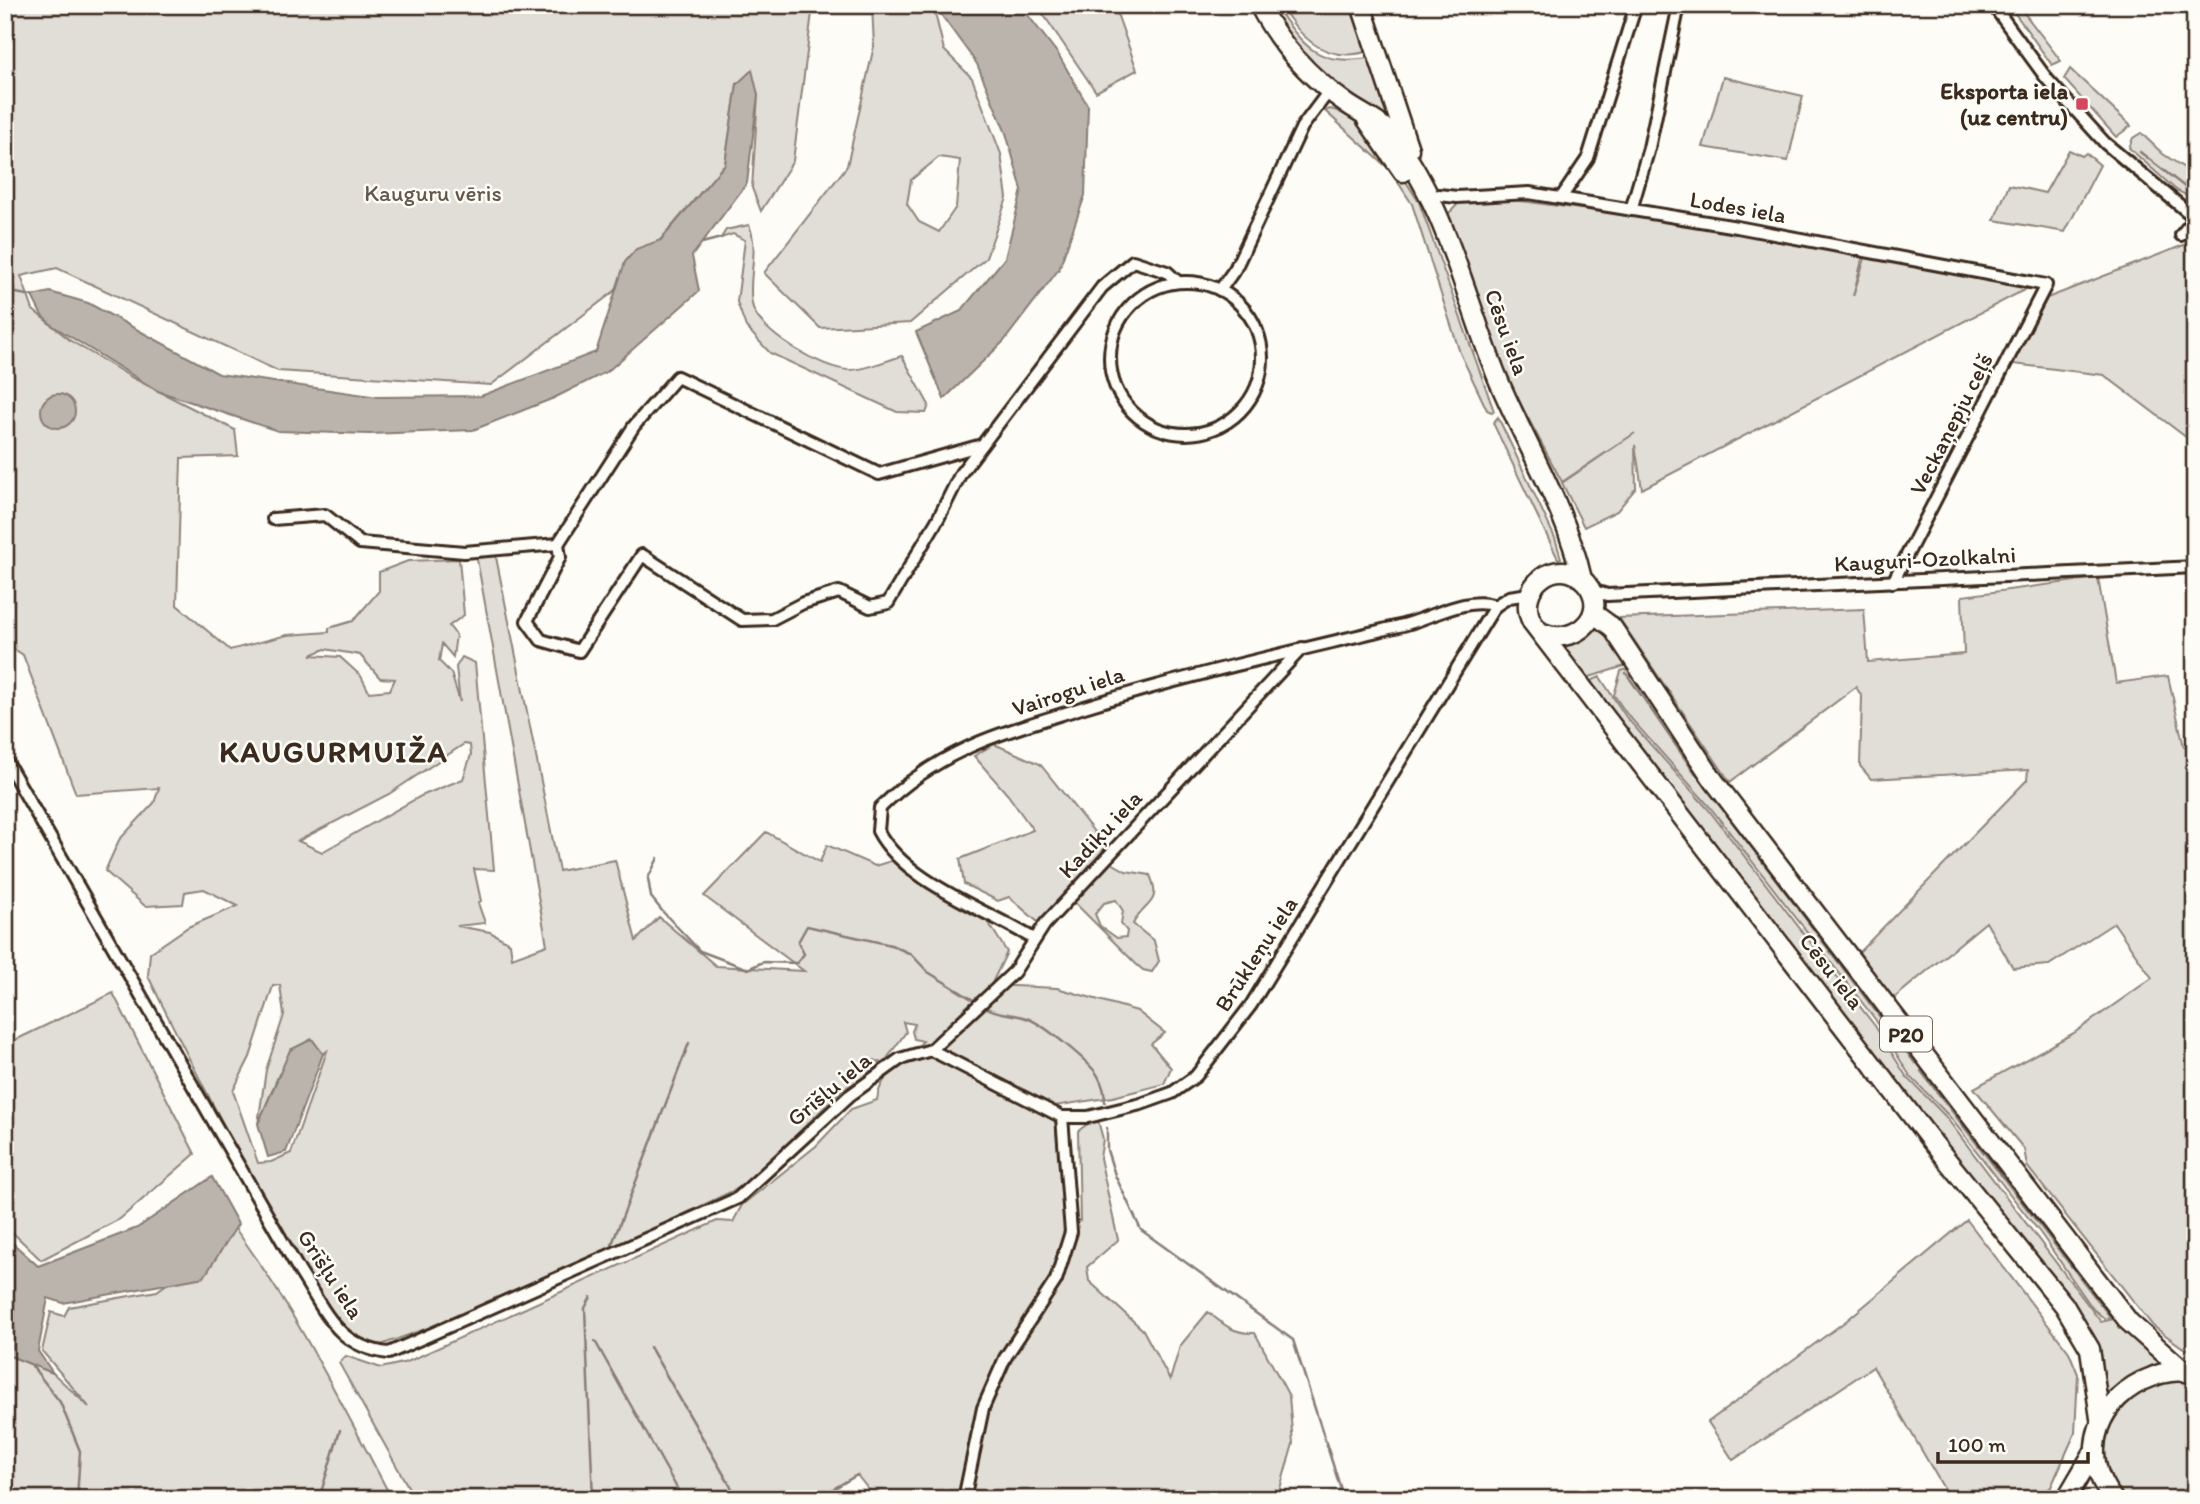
<svg xmlns="http://www.w3.org/2000/svg" width="2200" height="1504" viewBox="0 0 2200 1504" font-family="Itim,sans-serif">
<style>
.green{fill:#e1ded7;stroke:#8e847a;stroke-width:2;fill-rule:evenodd}
.water{fill:#bbb4ad;stroke:#887d74;stroke-width:2}
.lines{fill:none;stroke-linecap:round;stroke-linejoin:round}
.stream{stroke:#887d74;stroke-width:2.5}
.minor-casing{stroke:#3b2a1e;stroke-width:16}
.primary-casing{stroke:#3b2a1e;stroke-width:23}
.minor{stroke:#fdfcf7;stroke-width:10}
.primary{stroke:#fdfcf7;stroke-width:18}
.poi-dot{fill:#d1495b;stroke:#fdfcf7;stroke-width:2.5}
.labels{text-anchor:middle;dominant-baseline:central;stroke-width:5;stroke-linejoin:round;paint-order:stroke}
.shield{fill:#fdfcf7;stroke:#75695f;stroke-width:2}
.shield-label{font-size:21px;font-weight:bold;fill:#3b2a1e}
.poi-label{font-size:23px;font-weight:bold;fill:#3b2a1e;stroke:#fdfcf7;text-anchor:end}
.park-label{font-size:23px;fill:#64574c;stroke:#fdfcf7}
.street-label{font-size:23px;fill:#3b2a1e;stroke:#fdfcf7}
.district-label{font-size:30px;font-weight:bold;letter-spacing:2px;fill:#3b2a1e;stroke:#fdfcf7}
</style>
<rect width="100%" height="100%" fill="#fdfcf7"/>
<filter id="ink" filterUnits="userSpaceOnUse"><feTurbulence type="fractalNoise" baseFrequency=".0143" numOctaves="2"/><feDisplacementMap in="SourceGraphic" scale="14" xChannelSelector="R" yChannelSelector="G"/><feConvolveMatrix kernelMatrix="1 2 1 2 8 2 1 2 1" color-interpolation-filters="sRGB"/></filter>
<g filter="url(#ink)">
<!-- green -->
<g class="green">
<path d="M5,5H813L793,161L761,211L752,188L758,95L737,84L725,164L620,287L491,385L278,371L57,268L21,276L33,310L71,341L133,378L235,430L238,456L181,458L177,605L230,650L287,635L329,632V628L353,621L379,591V572L408,561L459,559L464,615L449,626L456,635L453,657L442,644L439,661L451,673L460,702L456,667L462,657L475,663L494,870L474,869L481,901L478,903L485,923L457,926L490,932L510,943L512,958L547,945L476,554L495,552L559,871L615,860L636,941L659,917L716,966L804,971L704,896L766,832L820,862L827,845L875,866L894,860L983,914L1007,952L991,985L1057,988L1137,1011L1165,1033L1151,1044L1171,1068L1164,1084L1113,1097L1054,1106L1064,1215L1080,1221L1078,1131L1097,1117L1103,1139L1100,1158L1118,1240L1087,1267L1089,1281L1143,1330L1170,1380L1180,1346L1208,1312C1224,1325 1234,1334 1255,1333L1289,1396L1293,1444L1277,1499H863L868,1489L857,1475L816,1499H415L339,1363L346,1356L381,1368L407,1362L717,1221L733,1222L742,1205L816,1146L851,1109L877,1100C879,1075 907,1058 923,1041L914,1039L912,1031L915,1024L903,1022L906,1032L883,1064L875,1060L865,1065L872,1072L842,1090L745,1185L593,1258L439,1324L367,1350C320,1317 295,1256 268,1207C226,1131 186,1054 148,976L150,953L188,927L238,906L204,889L185,892L183,904L145,906L105,871L119,840L154,803L159,788L76,794L23,655L5,643ZM325,649L360,655L380,678L395,679L390,690L369,692L361,676L340,657L311,655ZM464,744L470,745L471,755L463,779L421,796L322,852L298,841L389,794ZM280,985L284,1015L266,1070L258,1124L279,1074L312,1039L323,1054L327,1051L291,1153L271,1162L258,1163L233,1091L250,1057L273,986Z"/>
<path d="M872,5H933L944,50L972,78L1001,154L1007,198L986,258L910,323L820,328L764,273L847,166L874,46ZM939,157L960,160L956,207L939,232L919,222L907,204L911,180Z"/>
<polygon points="1037,5 1114,5 1137,70 1096,92"/>
<path d="M1263,5H1275C1305,49 1318,67 1374,57L1398,131L1313,67Z"/>
<path d="M1281,5H1358L1372,50C1329,65 1301,41 1281,5Z"/>
<polygon points="2009,5 2018,5 2061,61 2052,65"/>
<polygon points="2070,69 2131,126 2116,137 2064,79"/>
<polygon points="1723,77 1803,96 1788,161 1703,147"/>
<path d="M1330,109C1367,117 1400,172 1419,202L1494,411L1491,412L1487,410L1460,353L1412,204L1390,170L1325,111Z"/>
<polygon points="2141,133 2163,154 2195,175 2195,200 2176,190 2129,148 2133,138"/>
<polygon points="2069,150 2082,156 2086,153 2100,165 2065,232 1994,220 2009,185 2045,193"/>
<polygon points="1506,199 1780,236 1864,252 1853,296 1867,252 2034,285 1642,489 1635,445 1636,488 1617,511 1584,527 1562,483 1635,433 1562,482 1494,354 1444,218 1460,202"/>
<path d="M749,225C760,251 747,277 752,304C756,332 824,370 850,370C866,370 887,360 902,356L929,405L926,413L897,412L770,353L746,327L737,302L745,240L733,234L721,238L726,230Z"/>
<polygon points="2195,237 2195,444 2104,375 2013,364 2047,298 2184,245"/>
<polygon points="1498,417 1555,538 1561,558 1558,559 1493,423"/>
<polygon points="2098,578 2116,683 2168,676 2184,747 2195,747 2195,1352 2182,1347 2153,1326 2027,1166 2024,1149 1974,1088 2074,1033 2152,978 2114,923 2049,965 2013,968 1986,922 1893,999 1859,952 2027,780 2028,770 1871,779 1860,766 1862,697 1856,687 1730,782 1619,618 1864,609 1868,662 1964,654 1962,596"/>
<polygon points="1602,623 1628,665 1583,679 1558,646"/>
<polygon points="1630,668 1724,806 2115,1314 2105,1319 2093,1309 2041,1234 1949,1116 1910,1076 1875,1019 1709,806 1626,713 1614,695 1621,671"/>
<path d="M1600,677L1626,717L1708,809L1875,1026L1906,1076L1945,1116L2101,1322L2118,1318L2165,1364C2141,1366 2120,1381 2103,1397L2099,1354L1586,683Z"/>
<polygon points="994,744 1040,764 1106,847 1039,923 1009,897 998,901 964,884 960,859 1033,830 1008,795 974,756"/>
<path d="M1110,862L1126,871L1150,875C1163,905 1144,902 1133,924L1154,941L1159,961L1152,972L1143,970L1136,964L1074,902ZM1116,900L1123,911L1121,924L1127,931L1126,937L1117,938L1100,926L1095,914L1104,903Z"/>
<polygon points="113,993 195,1154 120,1219 41,1260 5,1225 5,1045"/>
<path d="M225,1215C292,1302 341,1403 392,1499H5V1354L53,1373L89,1407L42,1351L51,1312L64,1316L69,1307L157,1291L182,1273Z"/>
<polygon points="1967,1220 2069,1352 2078,1374 2075,1433 2051,1487 2036,1499 1950,1499 1873,1367 1733,1460 1708,1422 1846,1321"/>
<path d="M2183,1381L2195,1383V1499H2125C2080,1445 2114,1380 2183,1381Z"/>
</g>
<!-- water -->
<g class="water">
<polygon points="934,5 1020,5 1058,54 1088,106 1085,195 1059,269 1004,341 944,399 916,332 961,311 1005,258 1022,190 1006,133 977,64"/>
<polygon points="752,70 758,95 747,183 692,256 699,291 608,371 554,398 473,430 369,434 278,431 158,391 53,326 42,316 32,296 50,292 88,303 219,374 378,397 481,396 596,352 625,262 636,249 661,240 725,164 737,84"/>
<circle cx="58" cy="411" r="17"/>
<polygon points="312,1039 323,1054 286,1152 268,1157 258,1124 290,1050"/>
<polygon points="212,1177 238,1224 204,1277 63,1303 48,1298 38,1351 53,1373 5,1354 5,1236 38,1266 137,1228"/>
</g>
<g class="lines">
<!-- stream -->
<g class="stream">
<polyline points="2140,152 2195,195"/>
<polyline points="702,243 721,238"/>
<polyline points="5,291 32,296"/>
<polyline points="1626,673 1690,766 1915,1063"/>
<polyline points="658,858 648,878 651,897 663,912 700,951 748,969 763,962 797,963 804,954 798,942 807,926 891,945 911,954 928,972 975,1001"/>
<path d="M985,1007C998,1015 1012,1013 1026,1018C1041,1022 1091,1063 1098,1076C1103,1085 1105,1093 1105,1102"/>
<polyline points="1921,1071 2109,1315"/>
<polyline points="1107,1128 1107,1150 1115,1175 1141,1230 1293,1340 1344,1499"/>
<polyline points="612,1244 689,1043"/>
<polyline points="591,1297 585,1308 593,1499"/>
<polyline points="595,1341 683,1499"/>
<polyline points="650,1347 738,1499"/>
<polyline points="32,1366 60,1402 80,1451 77,1499"/>
<polyline points="319,1499 340,1430"/>
<polyline points="816,1499 857,1475"/>
</g>
<defs>
<g id="minor">
<polyline points="1993,5 2047,79 2105,143 2195,218"/>
<polyline points="1561,198 1588,158 1636,5"/>
<polyline points="1426,199 1439,195 1457,197 1529,193 1737,227 2046,285 1893,582"/>
<polyline points="1631,210 1649,148 1679,5"/>
<polyline points="2181,235 2195,218"/>
<circle cx="1186" cy="358" r="76"/>
<polyline points="1220,290 1235,269 1302,127 1329,91"/>
<polyline points="273,519 325,515 360,543 464,552 558,544 634,426 677,377 879,474 982,445"/>
<polyline points="558,544 560,557 527,621 541,640 579,651 642,555 742,620 772,619 803,603 839,592 870,607 888,603 938,519 961,473 1102,287 1133,261 1167,272 1178,282"/>
<polyline points="1591,590 1607,595 2195,567"/>
<path d="M5,759L300,1272C326,1312 337,1347 389,1353L738,1198L849,1096L900,1059L931,1050L1014,972L1045,924L1302,648"/>
<path d="M1034,939C985,909 905,882 878,831L880,808C905,783 938,761 971,746C1006,730 1045,720 1081,708C1186,675 1292,652 1399,626C1428,620 1466,595 1495,606"/>
<polyline points="931,1050 1062,1117 1088,1117 1141,1104 1172,1093 1196,1076 1251,1005 1495,606 1509,597 1529,594"/>
<polyline points="964,1499 983,1408 1005,1358 1056,1280 1071,1232 1062,1117"/>
</g>
<g id="primary">
<path d="M1259,5C1280,45 1309,77 1346,103C1361,114 1382,122 1393,137C1447,207 1465,299 1498,379C1526,446 1566,508 1582,579"/>
<polyline points="1361,5 1409,149"/>
<polyline points="1367,120 1403,172"/>
<polyline points="1593,613 1612,627 1714,781 2129,1322 2184,1371"/>
<path d="M1543,633C1575,647 1611,613 1586,583C1559,552 1514,587 1532,622L1929,1138L2064,1305L2090,1349L2100,1418"/>
<polyline points="2066,1499 2093,1453"/>
<path d="M2113,1499C2076,1453 2099,1396 2152,1377C2163,1372 2178,1370 2190,1373"/>
</g>
</defs>
<!-- minor casing -->
<use href="#minor" class="minor-casing"/>
<!-- primary casing -->
<use href="#primary" class="primary-casing"/>
<!-- minor -->
<use href="#minor" class="minor"/>
<!-- primary -->
<use href="#primary" class="primary"/>
</g>
</g>
<!-- markers -->
<rect class="poi-dot" x="2075" y="97" width="14" height="14" rx="3.5"/>
<g class="labels">
<!-- shield labels -->
<rect class="shield" x="1880" y="1016.5" width="52" height="35" rx="5"/>
<g class="shield-label">
<text x="1906" y="1034">P20</text>
</g>
<!-- poi labels -->
<g class="poi-label">
<text x="2068" y="91">Eksporta iela<tspan x="2068" dy="26">(uz centru)</tspan></text>
</g>
<!-- park labels -->
<g class="park-label">
<text x="433" y="193">Kauguru vēris</text>
</g>
<!-- street labels -->
<g class="street-label">
<text transform="translate(1738 207) rotate(10)">Lodes iela</text>
<text transform="translate(1507 332) rotate(70)">Cēsu iela</text>
<text transform="translate(1951 424) rotate(-63)">Veckaņepju ceļš</text>
<text transform="translate(1925 559) rotate(-3)">Kauguri-Ozolkalni</text>
<text transform="translate(1068 691) rotate(-18)">Vairogu iela</text>
<text transform="translate(1100 834) rotate(-47)">Kadiķu iela</text>
<text transform="translate(1256 954) rotate(-57)">Brūkleņu iela</text>
<text transform="translate(1832 971) rotate(52)">Cēsu iela</text>
<text transform="translate(829 1089) rotate(-40)">Grīšļu iela</text>
<text transform="translate(331 1274) rotate(57)">Grīšļu iela</text>
</g>
<!-- district labels -->
<g class="district-label">
<text x="334" y="751">KAUGURMUIŽA</text>
</g>
</g>
<!-- margin -->
<rect width="2200" height="1504" fill="none" stroke="#fdfcf7" stroke-width="28"/>
<rect x="14" y="14" width="2172" height="1476" fill="none" stroke="#3b2a1e" stroke-width="2.5" filter="url(#ink)"/>
<!-- scale -->
<path d="M1938 1452v10h150v-10" fill="none" stroke="#3b2a1e" stroke-width="3.5"/>
<text x="1948" y="1452" font-size="21" fill="#3b2a1e" stroke="#fdfcf7" stroke-width="5" paint-order="stroke">100 m</text>
</svg>
